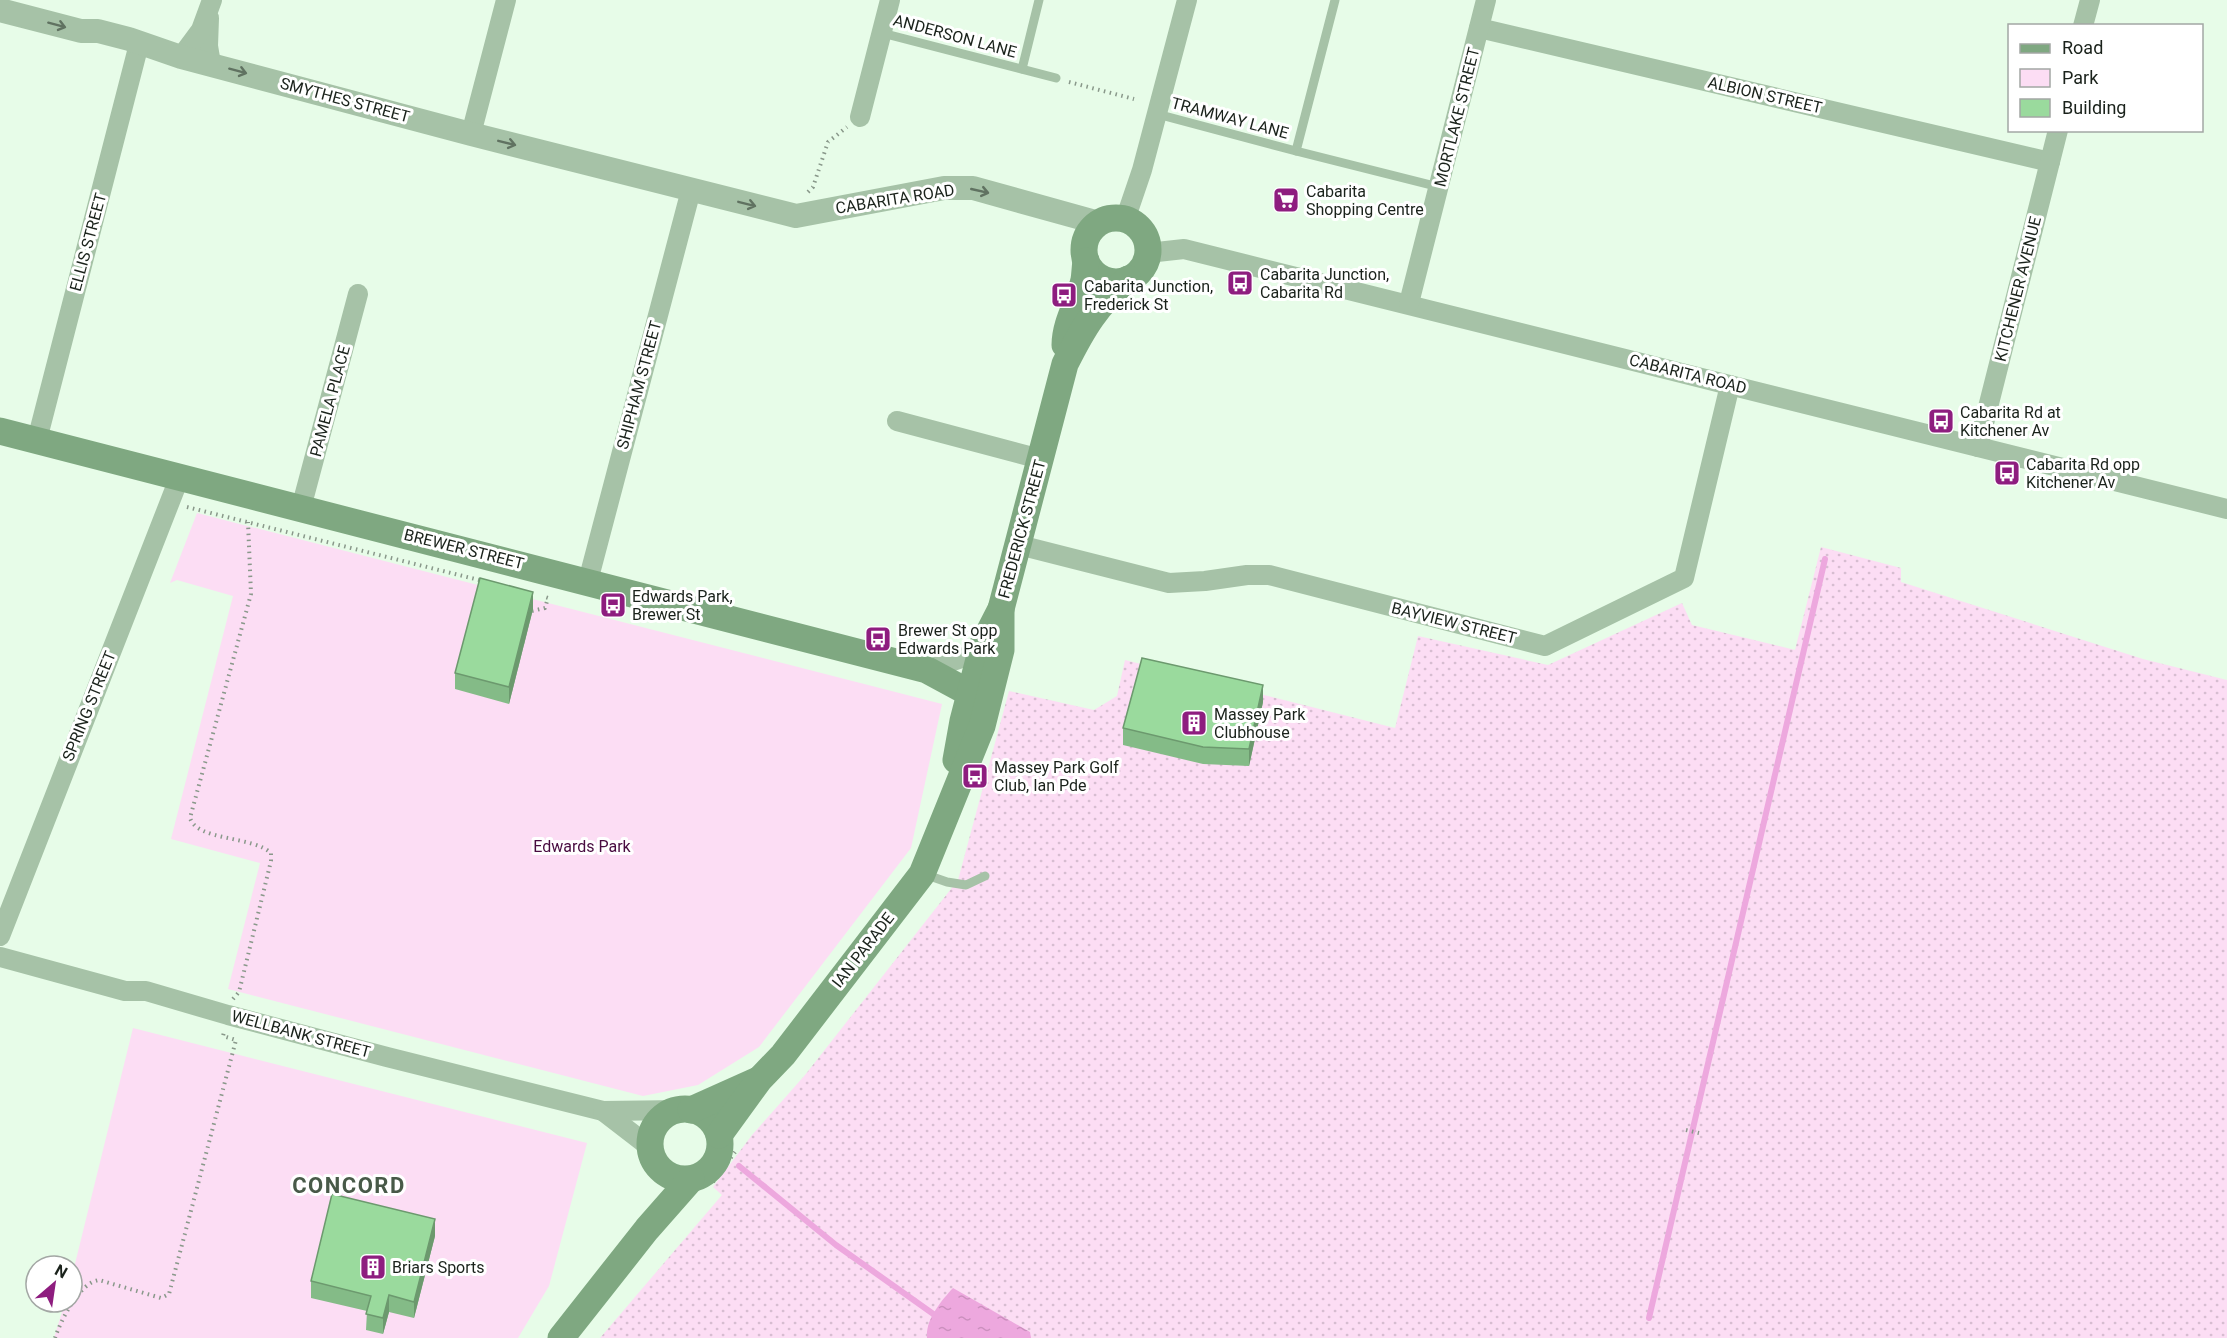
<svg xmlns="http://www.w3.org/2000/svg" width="2227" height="1338" viewBox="0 0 2227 1338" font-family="Roboto,sans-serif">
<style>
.grass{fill:url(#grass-dots)}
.green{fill:#fcddf4}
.water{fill:url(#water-ripples)}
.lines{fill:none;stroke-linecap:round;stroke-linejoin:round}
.stream{stroke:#eda8de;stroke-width:6}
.path{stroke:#89988a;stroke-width:4;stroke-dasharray:1.5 4.5;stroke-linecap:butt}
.service{stroke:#a6c2a7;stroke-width:9}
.minor{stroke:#a6c2a7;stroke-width:20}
.tertiary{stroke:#a6c2a7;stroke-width:24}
.secondary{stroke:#7fa881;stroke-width:27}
.wall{fill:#84bb87}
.shaded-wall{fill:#6c996e}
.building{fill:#9ada9d;stroke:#6c996e;stroke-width:1.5}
.oneway{stroke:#607261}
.labels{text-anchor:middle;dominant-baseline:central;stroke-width:6;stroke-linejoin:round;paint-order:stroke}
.street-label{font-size:16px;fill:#1a221b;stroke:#fff}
.poi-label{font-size:16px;fill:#1a221b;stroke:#fff;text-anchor:start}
.park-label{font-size:16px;fill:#480c40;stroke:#fff}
.district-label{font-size:22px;font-weight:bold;letter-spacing:1.5px;fill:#485948;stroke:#fff}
</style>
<defs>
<pattern id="grass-dots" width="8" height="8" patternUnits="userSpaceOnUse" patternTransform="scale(1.5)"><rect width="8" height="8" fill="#fcddf4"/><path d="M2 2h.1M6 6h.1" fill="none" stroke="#d7bdd1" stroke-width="1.8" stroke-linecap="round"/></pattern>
<pattern id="water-ripples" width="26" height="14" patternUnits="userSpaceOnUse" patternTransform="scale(1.5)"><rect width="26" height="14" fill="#eda8de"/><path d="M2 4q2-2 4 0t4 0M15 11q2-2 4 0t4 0" fill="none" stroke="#cb90be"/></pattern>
</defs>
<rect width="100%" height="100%" fill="#e7fce8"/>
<!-- grass -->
<polygon class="grass" points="1821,547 1901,568 1901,582 2143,659 2227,680 2227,1338 600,1338 722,1195 713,1187 752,1135 805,1075 958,880 1009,691 1094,710 1117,696 1125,660 1395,728 1418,636 1548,665 1682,603 1692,625 1795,650"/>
<!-- green -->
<g class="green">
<polygon points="197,513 942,704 911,848 759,1047 698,1085 643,1096 228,989 260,863 171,839 233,596 177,580 170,583"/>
<polygon points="133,1028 587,1143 549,1286 518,1338 54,1338 65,1302 72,1302 72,1276"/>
</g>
<!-- water -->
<path class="water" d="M953,1288L1030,1332L1031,1338H927C925,1320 941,1301 953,1288Z"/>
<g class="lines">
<!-- stream -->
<g class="stream">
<polyline points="739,1166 836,1245 939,1318"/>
<polyline points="1649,1318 1825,559"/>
</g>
<!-- path -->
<g class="path">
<polyline points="1069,82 1134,99"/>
<polyline points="808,192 813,187 828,142 847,127"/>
<polyline points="187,507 483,581"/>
<polyline points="532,611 545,608 548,598 545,597"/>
<path d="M233,999L239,992L271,861V853C253,836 197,841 190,818L251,594L248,522"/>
<polyline points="1686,1130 1699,1133"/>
<polyline points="713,1182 735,1152"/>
<path d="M55,1338C61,1320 79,1283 99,1280L161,1298L169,1294L236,1040L223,1036L224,1032"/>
</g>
<!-- service -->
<g class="service">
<polyline points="1335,0 1296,151 1439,187"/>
<polyline points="882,33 1056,78"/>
<polyline points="1022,69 1039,0"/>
<polyline points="1157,114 1296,151"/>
<polyline points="924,874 947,882 966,885 985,876"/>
</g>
<!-- minor -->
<g class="minor">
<polyline points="209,18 208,46 211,64"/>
<polyline points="2083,26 2090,0"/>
<polyline points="1479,28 2050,162"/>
<polyline points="181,57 201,30 212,0"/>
<polyline points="860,117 890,0"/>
<polyline points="471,134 506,0"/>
<polyline points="1125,220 1142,170 1187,0"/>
<polyline points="1148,253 1184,249 2227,509"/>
<polyline points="1409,303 1486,0"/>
<polyline points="897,421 1040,459"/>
<polyline points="37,440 139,44"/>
<polyline points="1978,447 2058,130"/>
<polyline points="301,508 358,294"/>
<polyline points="1019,545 1169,583 1205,581 1247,575 1269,575 1545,646 1684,578 1730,385"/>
<polyline points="588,581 691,190"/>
<polyline points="927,670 970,655 983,644"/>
<polyline points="0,936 180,476"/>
<polyline points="0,957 125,991 146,991 228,1015 387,1057 603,1111 682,1110"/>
<polyline points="603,1111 651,1148"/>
</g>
<!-- tertiary -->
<polyline class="tertiary" points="0,10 81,31 98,31 129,39 181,57 471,134 796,216 944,188 973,188 1099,223"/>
<!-- secondary -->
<g class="secondary">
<circle cx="1116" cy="250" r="32"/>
<path d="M1065,345C1065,322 1079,302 1084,280C1085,274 1085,267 1086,261"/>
<polyline points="0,431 927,670 964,690 970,691"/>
<path d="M956,760L963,721L983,644L1001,609L1065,364C1083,328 1097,304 1128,279"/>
<circle cx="685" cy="1144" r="35"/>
<polyline points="691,1110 758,1080"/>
<polyline points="719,1135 759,1080 783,1055 922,874 982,726 1001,650 1001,609"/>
<polyline points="561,1338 647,1229 691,1179"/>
</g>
</g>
<!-- wall -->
<g class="wall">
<polygon points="533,609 509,704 455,689 455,673"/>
<polygon points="1263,702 1249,766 1203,764 1123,745 1123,728"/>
<polygon points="435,1236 414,1318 389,1312 383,1334 366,1330 367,1311 311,1298 311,1281"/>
</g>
<!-- shaded-wall -->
<g class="shaded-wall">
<polygon points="533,592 533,609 509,704 509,687"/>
<polygon points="1263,685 1263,702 1249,766 1249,749"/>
<polygon points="435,1219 435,1236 414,1318 414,1302"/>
<polygon points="389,1295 389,1312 383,1334 383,1318"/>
</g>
<!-- building -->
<g class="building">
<polygon points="480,578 533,592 509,687 455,673"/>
<polygon points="1142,658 1263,685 1249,749 1203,747 1123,728"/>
<polygon points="332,1194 435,1219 414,1302 389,1295 383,1318 366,1314 371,1296 311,1281"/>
</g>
<!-- one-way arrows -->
<defs><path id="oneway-shaft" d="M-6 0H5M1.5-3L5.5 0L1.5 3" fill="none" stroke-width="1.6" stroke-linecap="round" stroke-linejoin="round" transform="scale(1.5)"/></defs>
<g class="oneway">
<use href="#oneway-shaft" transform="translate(57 25) rotate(15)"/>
<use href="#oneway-shaft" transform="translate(238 71) rotate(15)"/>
<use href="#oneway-shaft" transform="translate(507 143) rotate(14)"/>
<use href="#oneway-shaft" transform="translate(980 191) rotate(13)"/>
<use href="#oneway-shaft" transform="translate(747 204) rotate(14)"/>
</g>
<!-- icons -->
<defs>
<symbol id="supermarket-square" viewBox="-11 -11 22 22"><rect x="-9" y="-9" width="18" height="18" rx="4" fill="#8e1d7f" stroke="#fff"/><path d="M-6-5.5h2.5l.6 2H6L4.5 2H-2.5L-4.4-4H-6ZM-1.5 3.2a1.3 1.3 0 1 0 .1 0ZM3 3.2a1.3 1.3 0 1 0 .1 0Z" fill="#fff"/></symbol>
<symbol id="bus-square" viewBox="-11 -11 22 22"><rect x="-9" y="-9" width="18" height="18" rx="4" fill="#8e1d7f" stroke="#fff"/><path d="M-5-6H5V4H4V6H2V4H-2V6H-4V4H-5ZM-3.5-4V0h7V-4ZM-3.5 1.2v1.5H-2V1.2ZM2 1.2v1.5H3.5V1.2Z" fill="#fff"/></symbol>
<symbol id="building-square" viewBox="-11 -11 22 22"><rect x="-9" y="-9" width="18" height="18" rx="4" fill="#8e1d7f" stroke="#fff"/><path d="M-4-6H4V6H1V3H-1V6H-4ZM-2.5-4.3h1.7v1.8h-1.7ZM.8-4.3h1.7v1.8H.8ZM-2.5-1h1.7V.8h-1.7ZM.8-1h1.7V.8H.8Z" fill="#fff"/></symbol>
</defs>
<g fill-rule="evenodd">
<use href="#supermarket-square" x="1271" y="185" width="30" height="30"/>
<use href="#bus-square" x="1225" y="268" width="30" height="30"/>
<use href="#bus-square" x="1049" y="280" width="30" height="30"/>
<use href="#bus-square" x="1926" y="406" width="30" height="30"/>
<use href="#bus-square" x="1992" y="458" width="30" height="30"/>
<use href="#bus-square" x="598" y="590" width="30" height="30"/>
<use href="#bus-square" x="863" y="624" width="30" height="30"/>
<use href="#building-square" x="1179" y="708" width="30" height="30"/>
<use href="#bus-square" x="960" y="761" width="30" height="30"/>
<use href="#building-square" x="358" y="1252" width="30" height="30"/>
</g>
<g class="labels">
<!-- street labels -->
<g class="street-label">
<text transform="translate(955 36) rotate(15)">ANDERSON LANE</text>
<text transform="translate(1765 95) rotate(13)">ALBION STREET</text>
<text transform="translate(345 100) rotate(15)">SMYTHES STREET</text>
<text transform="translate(1457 117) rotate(-76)">MORTLAKE STREET</text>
<text transform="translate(1230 118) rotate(15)">TRAMWAY LANE</text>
<text transform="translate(895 199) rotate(-9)">CABARITA ROAD</text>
<text transform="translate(88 242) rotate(-75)">ELLIS STREET</text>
<text transform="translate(2018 289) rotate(-76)">KITCHENER AVENUE</text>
<text transform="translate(1688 374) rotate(14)">CABARITA ROAD</text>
<text transform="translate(639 385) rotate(-75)">SHIPHAM STREET</text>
<text transform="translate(330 401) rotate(-75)">PAMELA PLACE</text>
<text transform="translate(1022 529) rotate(-75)">FREDERICK STREET</text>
<text transform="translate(464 549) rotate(14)">BREWER STREET</text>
<text transform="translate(1454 623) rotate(14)">BAYVIEW STREET</text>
<text transform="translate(89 706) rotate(-68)">SPRING STREET</text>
<text transform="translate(863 950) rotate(-52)">IAN PARADE</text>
<text transform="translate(301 1034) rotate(15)">WELLBANK STREET</text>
</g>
<!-- poi labels -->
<g class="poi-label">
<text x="1306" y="191">Cabarita<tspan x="1306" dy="18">Shopping Centre</tspan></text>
<text x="1260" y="274">Cabarita Junction,<tspan x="1260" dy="18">Cabarita Rd</tspan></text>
<text x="1084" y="286">Cabarita Junction,<tspan x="1084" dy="18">Frederick St</tspan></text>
<text x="1960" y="412">Cabarita Rd at<tspan x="1960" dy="18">Kitchener Av</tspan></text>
<text x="2026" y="464">Cabarita Rd opp<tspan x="2026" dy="18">Kitchener Av</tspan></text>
<text x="632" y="596">Edwards Park,<tspan x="632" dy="18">Brewer St</tspan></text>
<text x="898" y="630">Brewer St opp<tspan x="898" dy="18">Edwards Park</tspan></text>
<text x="1214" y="714">Massey Park<tspan x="1214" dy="18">Clubhouse</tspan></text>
<text x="994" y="767">Massey Park Golf<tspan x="994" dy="18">Club, Ian Pde</tspan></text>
<text x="392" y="1267">Briars Sports</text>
</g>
<!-- park labels -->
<g class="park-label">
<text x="582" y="846">Edwards Park</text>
</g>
<!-- district labels -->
<g class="district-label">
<text x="349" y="1185">CONCORD</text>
</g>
</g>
<!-- legend -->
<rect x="2008" y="24" width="195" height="108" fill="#ffffff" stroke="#a3a7a4" stroke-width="1.5"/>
<rect x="2020" y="44" width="30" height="9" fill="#7fa881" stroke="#a3a7a4" stroke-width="1.5"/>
<text x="2062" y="54" font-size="18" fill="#1a221b">Road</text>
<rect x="2020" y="69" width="30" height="18" fill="#fcddf4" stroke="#a3a7a4" stroke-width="1.5"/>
<text x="2062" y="84" font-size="18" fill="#1a221b">Park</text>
<rect x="2020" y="99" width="30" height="18" fill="#9ada9d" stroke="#a3a7a4" stroke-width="1.5"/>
<text x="2062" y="114" font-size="18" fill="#1a221b">Building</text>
<!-- north arrow -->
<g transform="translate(54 1284) rotate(29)"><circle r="28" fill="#ffffff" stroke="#a3a7a4" stroke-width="1.5"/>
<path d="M0-4.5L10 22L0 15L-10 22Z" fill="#8e1d7f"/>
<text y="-9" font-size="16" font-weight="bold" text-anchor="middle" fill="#1a221b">N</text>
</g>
</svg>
